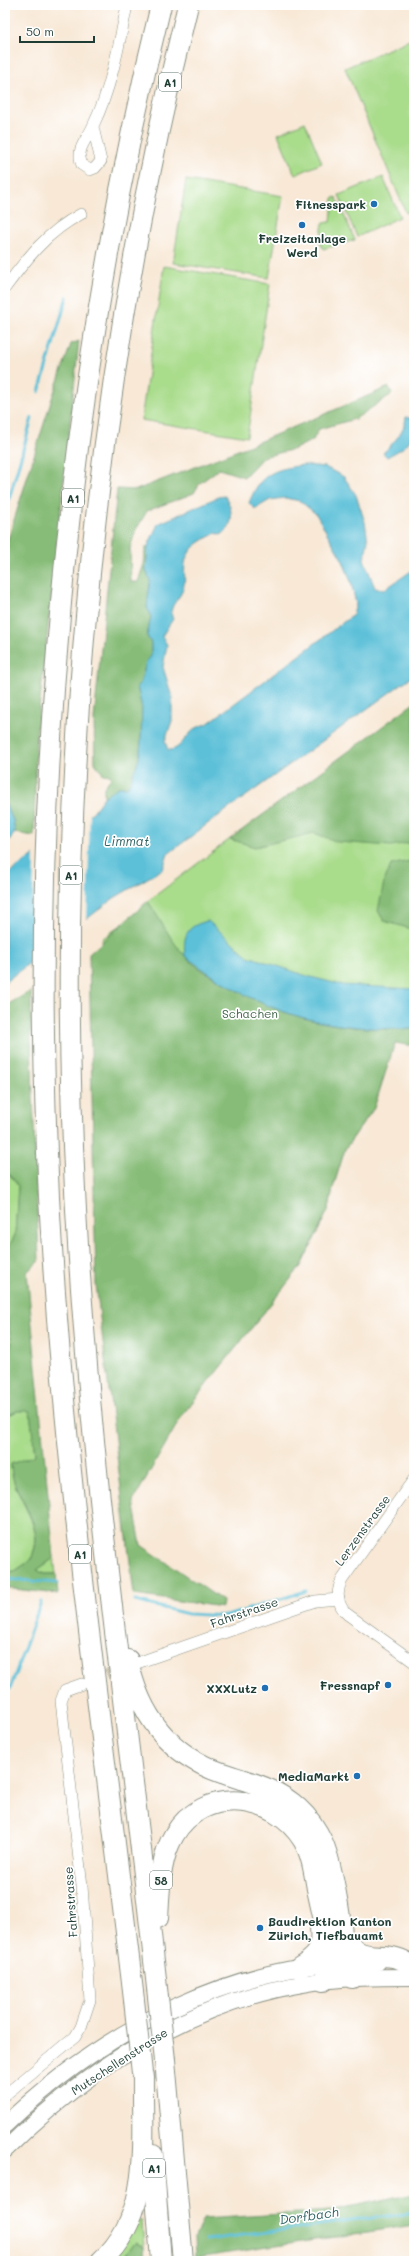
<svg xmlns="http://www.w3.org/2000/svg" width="419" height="2266" viewBox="0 0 419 2266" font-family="Mali,sans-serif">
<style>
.green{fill:#a9dc8b;stroke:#648c60}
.forest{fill:#86bc77;stroke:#527c56}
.water{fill:#5bc0d8;stroke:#3d7e86}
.pier{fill:#f8e8d5}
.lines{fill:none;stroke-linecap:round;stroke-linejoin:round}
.stream{stroke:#5bc0d8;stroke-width:3}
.minor-tunnel{stroke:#cdc6b5;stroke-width:11;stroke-dasharray:11 5.5;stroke-linecap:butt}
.minor-casing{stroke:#8c9284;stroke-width:12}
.secondary-casing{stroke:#8c9284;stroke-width:18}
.motorway-casing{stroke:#8c9284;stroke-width:22}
.minor{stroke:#fff;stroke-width:11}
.secondary{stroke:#fff;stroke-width:16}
.motorway{stroke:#fff;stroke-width:20}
.motorway-bridge-casing{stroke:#8c9284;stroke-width:22;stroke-linecap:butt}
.motorway-bridge{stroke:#fff;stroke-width:20}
.poi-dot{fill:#1f6fb2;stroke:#fff;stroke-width:1.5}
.labels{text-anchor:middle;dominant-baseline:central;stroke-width:3.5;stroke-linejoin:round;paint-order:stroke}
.shield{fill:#fff;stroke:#627771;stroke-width:1}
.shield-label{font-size:11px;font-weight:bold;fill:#1f3d34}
.poi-label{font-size:12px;font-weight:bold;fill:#1f3d34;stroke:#fff;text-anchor:end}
.park-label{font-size:12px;fill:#42654a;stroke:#fff}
.street-label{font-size:12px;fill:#1f3d34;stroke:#fff}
.water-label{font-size:13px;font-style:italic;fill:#316465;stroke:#fff}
</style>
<rect width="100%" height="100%" fill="#fff"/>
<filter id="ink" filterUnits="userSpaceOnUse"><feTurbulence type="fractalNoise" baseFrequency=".025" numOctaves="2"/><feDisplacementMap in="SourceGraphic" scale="8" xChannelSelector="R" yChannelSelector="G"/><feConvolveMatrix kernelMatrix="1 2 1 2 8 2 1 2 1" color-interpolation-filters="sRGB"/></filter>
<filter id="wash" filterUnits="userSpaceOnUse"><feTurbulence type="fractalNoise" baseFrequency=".012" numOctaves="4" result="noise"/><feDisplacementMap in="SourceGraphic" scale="16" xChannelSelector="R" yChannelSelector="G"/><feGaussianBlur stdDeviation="0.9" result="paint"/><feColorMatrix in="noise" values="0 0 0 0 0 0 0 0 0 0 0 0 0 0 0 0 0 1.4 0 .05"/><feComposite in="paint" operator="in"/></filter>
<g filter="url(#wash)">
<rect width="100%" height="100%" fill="#f8e8d5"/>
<!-- green -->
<g class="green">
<polygon points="414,38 414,210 406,213 345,68"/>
<polygon points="305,122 322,163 295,175 278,134"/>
<polygon points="383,177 400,217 357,237 339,195"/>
<polygon points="186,180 283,196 269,278 173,263"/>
<polygon points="336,197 355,240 323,249 320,243 323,223 331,222 333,198"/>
<polygon points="164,266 270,284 247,437 141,420"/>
<polygon points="414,707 414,1032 397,1034 374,1108 345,1149 333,1188 329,1208 301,1266 183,1414 103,1028 102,939 149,904 148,901 230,839 235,841"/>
<polygon points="5,1172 11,1176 18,1185 15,1235 5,1254"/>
<polygon points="5,1303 12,1343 5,1358"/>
<path d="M5,1407L9,1415L17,1411L30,1410L35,1456L11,1464C11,1491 33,1511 36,1539C36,1545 33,1554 31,1560L15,1571L5,1572Z"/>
<polygon points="54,1558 56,1574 44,1574 37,1570"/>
<polygon points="138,2220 142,2220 144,2247 135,2242 121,2261 109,2261"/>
</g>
<!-- forest -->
<g class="forest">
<polygon points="79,341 36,738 34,836 15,833 13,820 5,803 5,549 51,401 71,344"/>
<polygon points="389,387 392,394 355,419 319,429 313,440 295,449 263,457 244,477 219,469 200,483 194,493 147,511 136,530 130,548 131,582 138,582 144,563 145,548 148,548 146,570 150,579 150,595 147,607 151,617 147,636 151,643 151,656 146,662 141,682 137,686 142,708 141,743 139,759 130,785 117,788 104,797 104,787 111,778 110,775 103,774 95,763 94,719 117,489 136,490 251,445"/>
<polygon points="414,703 414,842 391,846 338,842 314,833 255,847 230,839"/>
<polygon points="414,860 414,928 411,929 384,921 378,911 384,882 391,865"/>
<path d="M148,901C159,918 172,942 185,956C196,968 212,976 226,984C290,1022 340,1030 414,1029V1046L395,1043L374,1108L345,1149L333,1188L329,1208L301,1266L183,1414L133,1501L141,1545L223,1601L222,1607L134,1595L96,1285L89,954Z"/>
<path d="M31,991V1040L39,1261L27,1272L54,1558L37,1570L44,1574H56L58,1594L5,1588V1572L15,1571L31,1560C33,1554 36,1546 36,1539C35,1512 11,1491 11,1464L35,1455L30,1411H17L9,1415L5,1407V1358L12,1343L6,1313L5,1254L15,1235L18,1186L11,1176L5,1172V1006Z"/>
<polygon points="414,2193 414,2225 196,2258 195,2237 203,2219 330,2211"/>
<polygon points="135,2242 144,2247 145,2261 121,2261"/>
</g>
<!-- water -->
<g class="water">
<path d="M406,417L414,419C414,443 407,446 387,457L383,453C393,443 405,432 406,417Z"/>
<path d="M304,465L325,467L344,477L356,495L365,522L368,541L364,559L375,588L384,590L414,569V675L206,825L168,854L163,869L114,898L5,982V876L93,812L104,797L118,787H128L139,759L141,743L142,708L137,686L141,682L146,662L151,656V643L147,636L151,617L147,607L150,580L146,570L148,546L158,524L218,497L225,496C233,509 235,526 221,535L216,533C207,538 194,544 189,553C181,565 187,577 183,589C179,601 167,606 173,619L162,636L167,645L163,667L172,697V721L165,741L168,750C184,751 185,728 207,724L353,615L356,604L351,582L343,561L316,514L300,501L285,498L270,500L255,509L249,503C260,473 275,469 304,465Z"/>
<polygon points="5,803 13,820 15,833 5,845"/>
<path d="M208,921L248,956L307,976L342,985L414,989V1029C319,1030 262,1014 185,956C183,935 186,926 208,921Z"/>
</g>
<!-- pier -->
<polygon class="pier" points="90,812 87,922 32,964 34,852"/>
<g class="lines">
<!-- stream -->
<g class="stream">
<polyline points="39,392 67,297"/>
<polyline points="5,513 32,418"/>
<polyline points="5,1579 58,1583"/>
<polyline points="135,1601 188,1614 227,1616 306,1591"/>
<polyline points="10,1689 41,1602"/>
<polyline points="206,2240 404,2214 414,2211"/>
</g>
</g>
</g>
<g filter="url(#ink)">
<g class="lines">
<!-- minor-tunnel -->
<polyline class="minor-tunnel" points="91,1680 123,1668"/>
<defs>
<g id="minor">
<path d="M93,127L101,161L95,168L90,170L82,165C75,149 87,140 93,126C111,89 119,45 127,5"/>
<path d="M5,288C27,258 47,232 81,214"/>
<path d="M414,1479L342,1580C336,1591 337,1605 347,1614L414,1662"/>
<polyline points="137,1663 315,1601 339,1599"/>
<polyline points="5,2095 75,2037 81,2027 90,2000 82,1886 61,1701 65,1690 82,1684"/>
</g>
<g id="secondary">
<path d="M5,2125C104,2029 238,1959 378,1962"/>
<path d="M5,2150C89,2067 190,2002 308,1983C343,1977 379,1977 414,1977"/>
</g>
<g id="motorway">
<path d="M128,1660C139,1714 169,1755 222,1773C249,1782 277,1788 298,1808C309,1818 317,1830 323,1843C331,1861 348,1944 341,1962C338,1970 329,1976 323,1981"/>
<path d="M158,1918C160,1890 159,1860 174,1835C203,1786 274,1793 303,1840C312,1855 314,1872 317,1889C322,1912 327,1935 333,1957L339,1968L352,1978"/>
<path d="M342,1936C364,1968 381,1947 408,1963"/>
<path d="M299,1968C319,1955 322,1951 320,1927"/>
<path d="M157,1988C128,1722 88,1458 75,1190C55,793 92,391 188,5"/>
<path d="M134,2000C103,1733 63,1466 49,1197C29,798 65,393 161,5"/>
<polyline points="165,2060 183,2261"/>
<polyline points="153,2155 161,2261"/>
<path d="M101,2261C153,2215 142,2139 143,2076"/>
</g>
</defs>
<!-- minor casing -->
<use href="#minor" class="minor-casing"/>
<!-- secondary casing -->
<use href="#secondary" class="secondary-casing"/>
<!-- motorway casing -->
<use href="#motorway" class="motorway-casing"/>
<!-- minor -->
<use href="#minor" class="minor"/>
<!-- secondary -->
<use href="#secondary" class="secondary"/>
<!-- motorway -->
<use href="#motorway" class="motorway"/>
<defs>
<g id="motorway-bridge">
<polyline points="157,1988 165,2060"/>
<polyline points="134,2000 142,2073"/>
</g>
</defs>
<!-- motorway-bridge casing -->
<use href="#motorway-bridge" class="motorway-bridge-casing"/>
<!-- motorway-bridge -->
<use href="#motorway-bridge" class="motorway-bridge"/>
</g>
</g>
<!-- markers -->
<g class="poi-dot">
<circle cx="374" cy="204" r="4"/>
<circle cx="302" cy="225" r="4"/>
<circle cx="388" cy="1685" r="4"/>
<circle cx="265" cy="1688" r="4"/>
<circle cx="357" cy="1776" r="4"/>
<circle cx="260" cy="1928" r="4"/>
</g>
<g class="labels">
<!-- shield labels -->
<g class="shield">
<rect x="159" y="73" width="22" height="18" rx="3"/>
<rect x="62" y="489" width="22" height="18" rx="3"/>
<rect x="60" y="866" width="22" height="18" rx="3"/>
<rect x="69" y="1545" width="22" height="18" rx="3"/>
<rect x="150" y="1871" width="22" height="18" rx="3"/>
<rect x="143" y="2159" width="22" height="18" rx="3"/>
</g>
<g class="shield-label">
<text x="170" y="82">A1</text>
<text x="73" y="498">A1</text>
<text x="71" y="875">A1</text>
<text x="80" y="1554">A1</text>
<text x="161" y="1880">58</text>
<text x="154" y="2168">A1</text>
</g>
<!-- poi labels -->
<g class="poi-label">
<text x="366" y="204">Fitnesspark</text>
<text x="302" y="238" text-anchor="middle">Freizeitanlage<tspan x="302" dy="14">Werd</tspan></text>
<text x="380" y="1685">Fressnapf</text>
<text x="257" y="1688">XXXLutz</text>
<text x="349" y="1776">MediaMarkt</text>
<text x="268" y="1921" text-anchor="start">Baudirektion Kanton<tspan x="268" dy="14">Zürich, Tiefbauamt</tspan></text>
</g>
<!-- park labels -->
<g class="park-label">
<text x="250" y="1013">Schachen</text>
</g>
<!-- street labels -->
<g class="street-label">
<text transform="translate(362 1530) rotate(-54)">Lerzenstrasse</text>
<text transform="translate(244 1612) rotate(-19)">Fahrstrasse</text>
<text transform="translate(70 1902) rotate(-94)">Fahrstrasse</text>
<text transform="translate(119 2061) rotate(-33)">Mutschellenstrasse</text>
</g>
<!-- water labels -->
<g class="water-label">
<text x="127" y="840">Limmat</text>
<text transform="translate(309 2215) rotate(-8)">Dorfbach</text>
</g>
</g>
<!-- margin -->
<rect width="419" height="2266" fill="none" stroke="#fff" stroke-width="20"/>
<!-- scale -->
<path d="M20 36v6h74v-6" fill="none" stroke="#1f3d34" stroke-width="2"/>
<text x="26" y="36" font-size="12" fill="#1f3d34" stroke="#ffffff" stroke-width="3" paint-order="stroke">50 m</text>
</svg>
